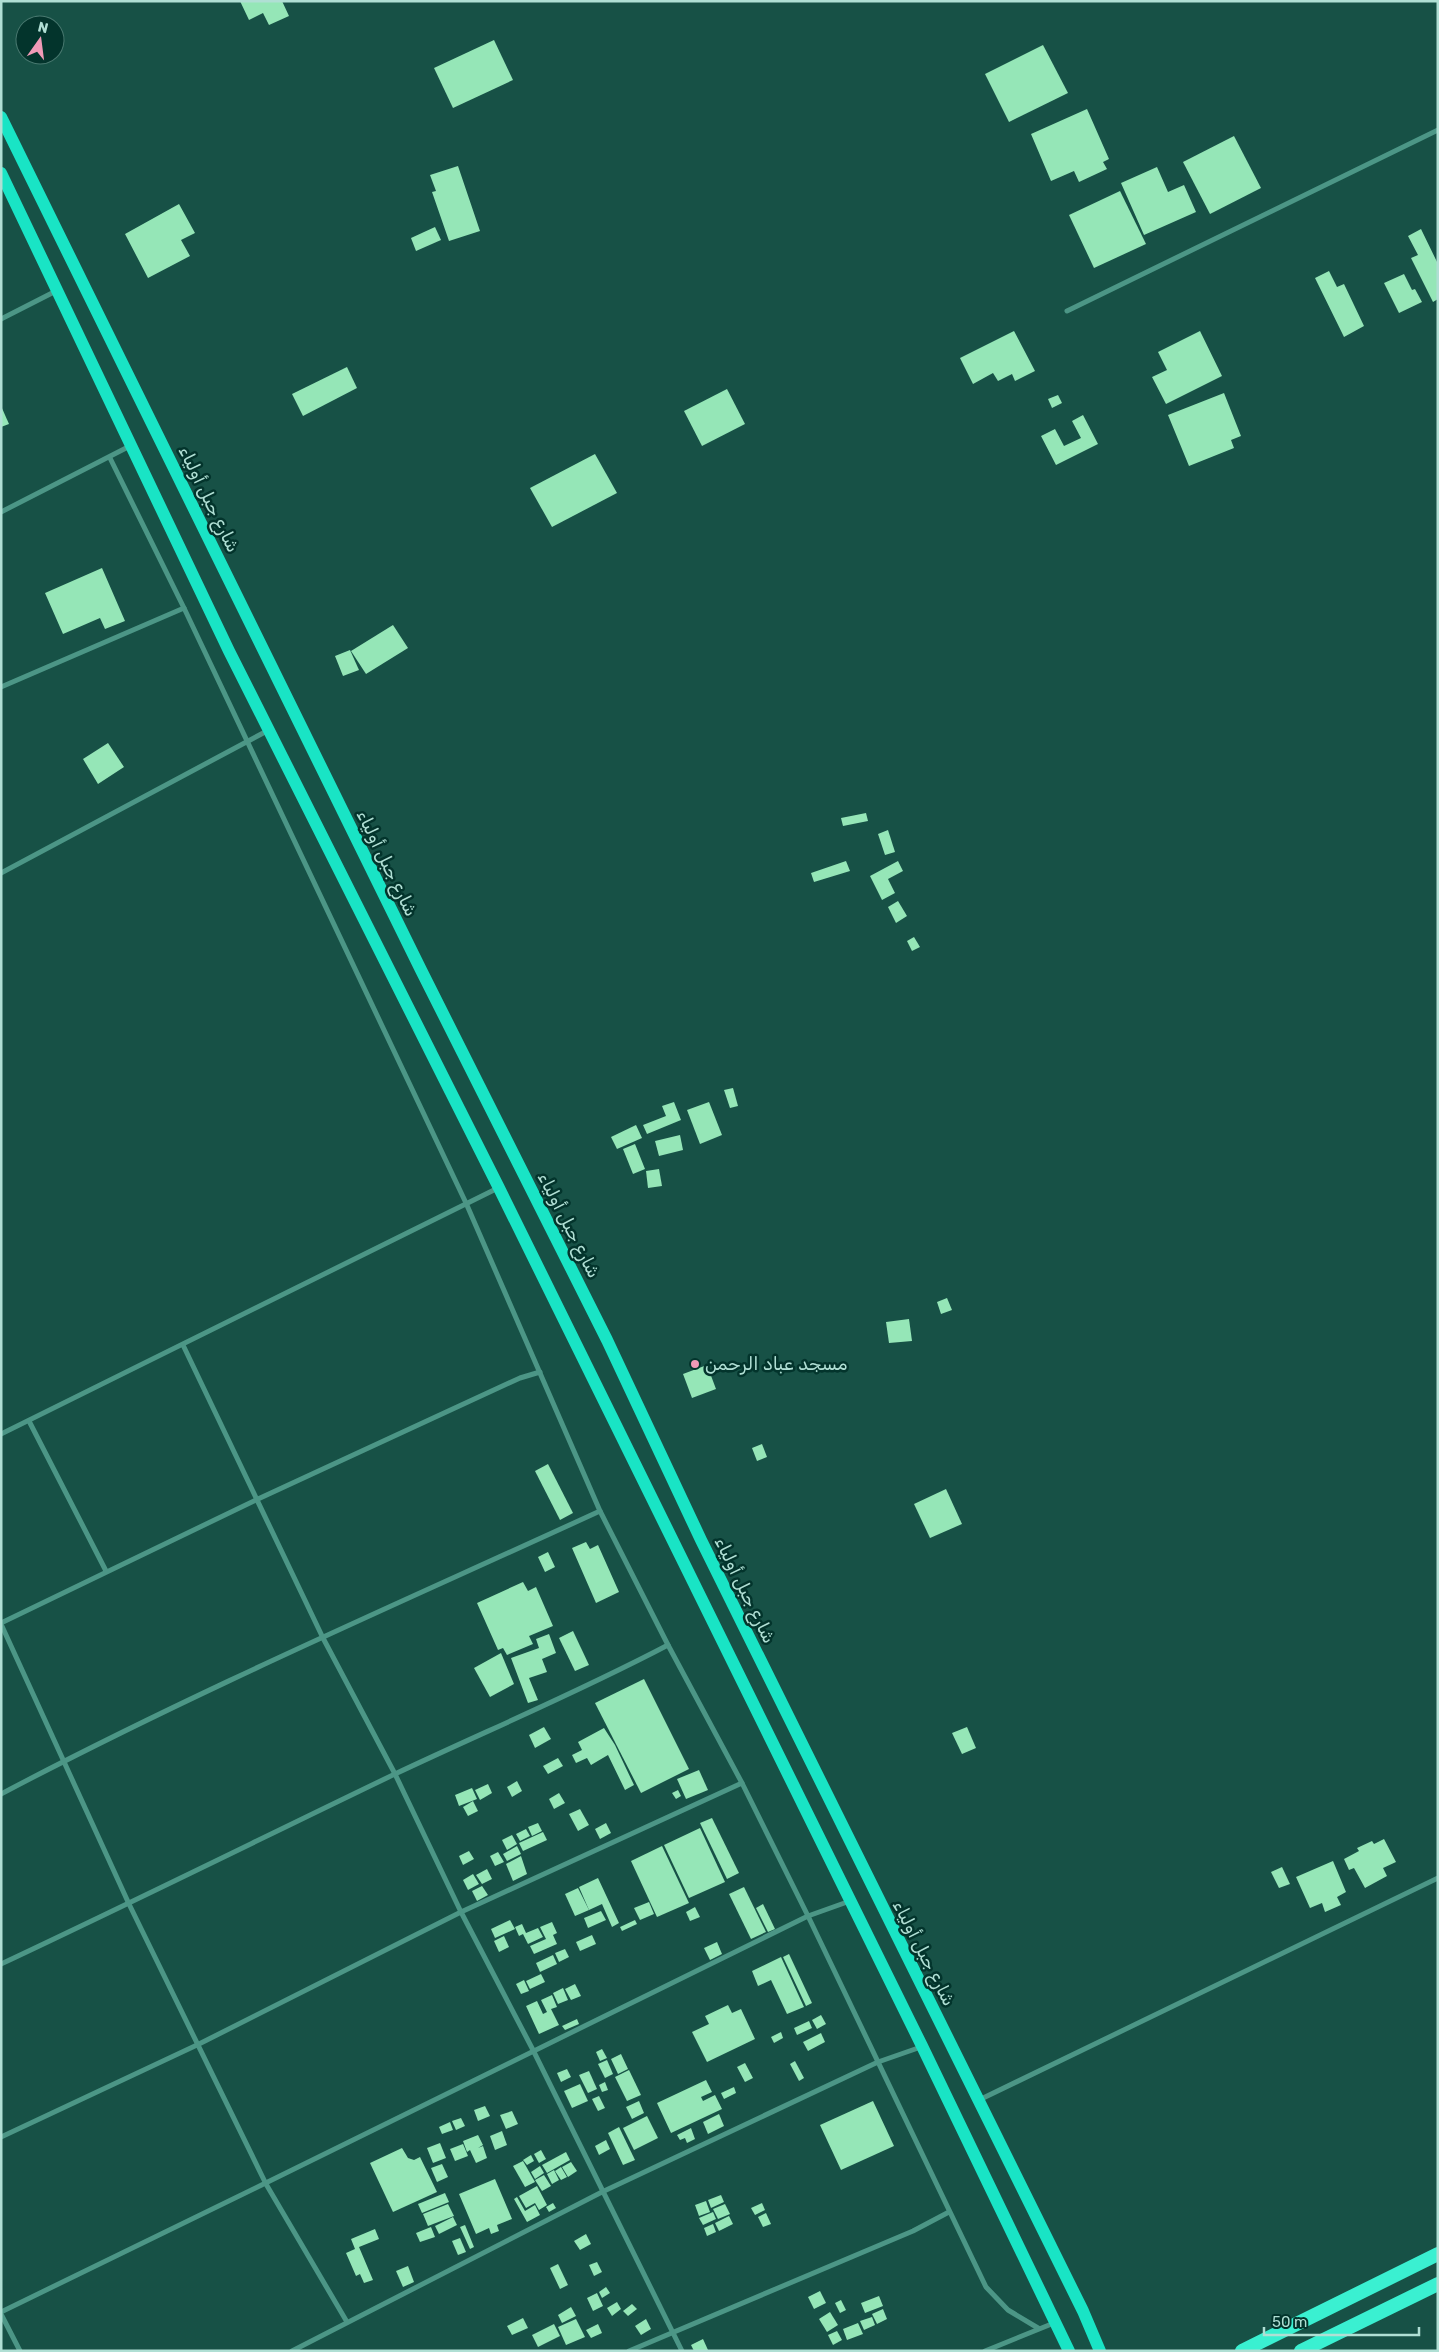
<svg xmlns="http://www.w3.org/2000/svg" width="1439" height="2352" viewBox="0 0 1439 2352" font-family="Rubik,Vazirmatn,sans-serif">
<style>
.building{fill:#95e6b7}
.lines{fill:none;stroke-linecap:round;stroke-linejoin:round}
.minor{stroke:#4c9686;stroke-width:5}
.primary{stroke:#19e4c5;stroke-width:12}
.trunk{stroke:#3af0d1;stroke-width:14}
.poi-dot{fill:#f09ab7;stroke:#03342c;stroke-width:2}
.labels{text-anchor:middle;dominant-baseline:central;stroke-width:5;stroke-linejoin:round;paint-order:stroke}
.street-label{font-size:18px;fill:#b0dfd4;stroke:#03342c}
.poi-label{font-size:18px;fill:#b0dfd4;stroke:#03342c;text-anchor:start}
</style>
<rect width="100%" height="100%" fill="#175146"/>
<!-- building -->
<g class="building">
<polygon points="240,1 282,1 289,16 269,25 263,13 249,20"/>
<polygon points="494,40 513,80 453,108 434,68"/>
<polygon points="1043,45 1068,93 1009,122 985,74"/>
<polygon points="1087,109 1109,159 1103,162 1107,169 1079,182 1074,171 1051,181 1031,134"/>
<polygon points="1234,136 1261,188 1210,214 1183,162"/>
<polygon points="458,166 480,231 449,241 432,192 436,191 430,175"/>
<polygon points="1157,167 1168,192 1184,185 1196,212 1144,235 1121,183"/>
<polygon points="1120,191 1146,244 1094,268 1069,215"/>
<polygon points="179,204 195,233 181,240 190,256 148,278 125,234"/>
<polygon points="435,227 441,240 416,251 411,238"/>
<polygon points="1421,229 1438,264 1438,299 1433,302 1411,258 1418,255 1408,236"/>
<polygon points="1329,271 1337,287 1344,284 1364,326 1344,337 1315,278"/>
<polygon points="1404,274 1412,290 1415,289 1422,302 1399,313 1384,283"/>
<polygon points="1014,331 1035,371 1015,381 1012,374 998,381 993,373 973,384 960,358"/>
<polygon points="1200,331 1222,376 1166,404 1152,377 1167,370 1158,352"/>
<polygon points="347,367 357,388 303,416 292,394"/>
<polygon points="727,389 745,424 702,446 684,411"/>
<polygon points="1224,393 1241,436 1231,440 1234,448 1189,466 1168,415"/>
<polygon points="1058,395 1062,403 1052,408 1048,399"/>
<polygon points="1,406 9,424 1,427"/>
<polygon points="1083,415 1098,444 1056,465 1041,436 1055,429 1064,446 1081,438 1072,421"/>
<polygon points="595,454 617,493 552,527 530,488"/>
<polygon points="102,568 125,621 105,629 100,618 63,634 45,593"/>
<polygon points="393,625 408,648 366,674 351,651"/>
<polygon points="350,650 359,670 343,676 335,656"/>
<polygon points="108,743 124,767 98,784 83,759"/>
<polygon points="866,813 868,821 843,826 841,818"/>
<polygon points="888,830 895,852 885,855 878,834"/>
<polygon points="846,861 850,871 814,882 811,873"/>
<polygon points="898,861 903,871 888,879 895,893 882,900 870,876"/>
<polygon points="898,901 907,916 896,923 888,907"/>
<polygon points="914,937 920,947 912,951 907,941"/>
<polygon points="733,1088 738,1106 730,1108 724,1090"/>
<polygon points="674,1102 681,1120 647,1134 643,1125 666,1116 662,1106"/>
<polygon points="709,1102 722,1135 700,1144 687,1110"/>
<polygon points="636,1125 642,1138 617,1149 611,1137"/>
<polygon points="680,1135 683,1150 659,1156 655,1141"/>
<polygon points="635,1144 645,1169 633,1174 623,1149"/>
<polygon points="659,1169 662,1186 648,1188 646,1171"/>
<polygon points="947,1298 952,1310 941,1314 937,1302"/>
<polygon points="909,1319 912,1341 889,1343 886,1322"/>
<polygon points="707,1365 716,1389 692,1398 683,1374"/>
<polygon points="762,1444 767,1457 757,1461 752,1448"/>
<polygon points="548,1464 573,1513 560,1520 535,1471"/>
<polygon points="946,1489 962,1524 930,1538 914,1504"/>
<polygon points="586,1542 590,1549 598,1545 619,1592 596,1603 572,1548"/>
<polygon points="548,1552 555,1567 545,1572 538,1557"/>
<polygon points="523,1582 528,1591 536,1587 553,1626 529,1636 533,1644 507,1655 503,1648 498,1650 477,1603"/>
<polygon points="573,1631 589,1665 575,1671 559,1638"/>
<polygon points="549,1634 556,1653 542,1659 547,1672 529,1678 538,1700 528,1703 511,1658 539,1648 536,1639"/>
<polygon points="501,1653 514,1684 490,1697 474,1668"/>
<polygon points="644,1679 689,1769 641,1793 595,1703"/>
<polygon points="544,1727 551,1739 535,1748 529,1735"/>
<polygon points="967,1727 976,1748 962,1754 952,1733"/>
<polygon points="604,1728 615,1745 634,1785 625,1790 608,1755 591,1765 587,1758 576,1763 572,1755 582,1750 578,1742"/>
<polygon points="558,1758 563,1766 548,1774 543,1766"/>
<polygon points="699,1770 708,1790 686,1799 677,1779"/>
<polygon points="517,1781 522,1791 512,1797 507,1787"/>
<polygon points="488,1784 492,1793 480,1800 475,1790"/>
<polygon points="472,1788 477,1799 459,1806 455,1795"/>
<polygon points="678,1790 681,1796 676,1799 672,1793"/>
<polygon points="559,1793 565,1803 554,1809 549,1799"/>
<polygon points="473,1801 478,1811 468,1816 463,1807"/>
<polygon points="580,1809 589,1825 578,1831 569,1814"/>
<polygon points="712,1818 739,1873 727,1879 700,1823"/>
<polygon points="538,1823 542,1831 532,1836 528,1827"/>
<polygon points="606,1823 611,1833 600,1839 595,1829"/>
<polygon points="700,1828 725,1882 689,1898 664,1845"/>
<polygon points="526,1829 530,1836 520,1841 516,1834"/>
<polygon points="543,1832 547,1840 523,1851 519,1843"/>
<polygon points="512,1835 517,1844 507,1850 502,1840"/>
<polygon points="1384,1839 1396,1862 1383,1868 1387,1876 1365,1888 1354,1868 1349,1870 1344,1859 1359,1851 1357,1848 1372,1841 1374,1844"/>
<polygon points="517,1846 521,1854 507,1861 503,1854"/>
<polygon points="662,1846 689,1903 657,1917 631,1861"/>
<polygon points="469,1851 474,1859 463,1865 459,1856"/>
<polygon points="498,1852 504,1862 495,1866 490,1856"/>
<polygon points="521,1856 527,1874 513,1881 506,1864"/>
<polygon points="1333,1861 1346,1892 1337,1897 1341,1905 1325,1912 1322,1903 1310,1908 1296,1877"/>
<polygon points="1282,1867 1290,1884 1279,1888 1271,1872"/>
<polygon points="487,1869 492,1879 482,1884 476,1875"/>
<polygon points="473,1874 479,1884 468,1890 463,1880"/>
<polygon points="598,1878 619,1923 612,1927 602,1904 589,1910 579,1887"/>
<polygon points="482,1886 488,1895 477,1901 472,1891"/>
<polygon points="744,1887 766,1932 751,1939 729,1894"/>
<polygon points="578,1888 589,1910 575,1916 565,1894"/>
<polygon points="649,1902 654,1914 640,1920 634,1908"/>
<polygon points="763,1904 775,1929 768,1932 756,1908"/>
<polygon points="695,1907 700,1917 690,1921 686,1912"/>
<polygon points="601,1911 606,1920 588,1928 584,1918"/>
<polygon points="510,1920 515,1929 495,1938 491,1929"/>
<polygon points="635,1920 637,1924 622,1931 620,1927"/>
<polygon points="552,1922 557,1933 553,1935 557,1944 534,1954 530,1946 546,1939 540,1927"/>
<polygon points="522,1924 526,1933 538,1928 543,1937 528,1944 523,1934 519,1936 515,1927"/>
<polygon points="592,1935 596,1944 580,1951 576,1942"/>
<polygon points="504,1936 509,1947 499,1952 494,1941"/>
<polygon points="717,1942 722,1954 710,1960 704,1948"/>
<polygon points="565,1949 569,1957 559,1962 555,1953"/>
<polygon points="789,1954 812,2003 806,2006 783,1957"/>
<polygon points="553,1955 557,1964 540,1972 536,1963"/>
<polygon points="781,1957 804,2007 787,2014 771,1980 758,1986 752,1971"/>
<polygon points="541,1974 545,1982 530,1989 526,1981"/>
<polygon points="524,1980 529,1991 521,1994 516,1984"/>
<polygon points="575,1984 581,1996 571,2000 565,1989"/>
<polygon points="563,1988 568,2000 558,2004 553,1993"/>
<polygon points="552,1995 557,2007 551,2009 559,2025 539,2034 526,2006 537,2001 543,2014 547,2012 541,2000"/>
<polygon points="728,2005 732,2013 741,2009 755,2039 707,2062 692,2032 709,2024 705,2016"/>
<polygon points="821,2015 826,2024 817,2029 812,2020"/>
<polygon points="577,2019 579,2024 565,2030 562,2026"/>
<polygon points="809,2021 812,2028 797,2035 794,2028"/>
<polygon points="781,2032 783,2038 774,2043 771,2037"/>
<polygon points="821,2033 825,2042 808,2051 803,2042"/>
<polygon points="602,2049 607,2058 600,2061 596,2052"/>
<polygon points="621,2054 628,2069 618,2074 611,2059"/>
<polygon points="607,2060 613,2074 605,2078 598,2064"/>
<polygon points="795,2061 804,2078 799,2081 790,2064"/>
<polygon points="745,2063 753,2078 745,2082 737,2067"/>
<polygon points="567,2069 571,2077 561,2082 557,2073"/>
<polygon points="629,2070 641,2095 627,2101 615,2077"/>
<polygon points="589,2071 597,2089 588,2093 579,2075"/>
<polygon points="706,2080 712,2092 701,2097 703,2101 715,2095 722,2109 671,2133 657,2103"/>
<polygon points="605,2082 608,2090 602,2092 599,2085"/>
<polygon points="580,2084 588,2101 572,2108 564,2091"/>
<polygon points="734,2087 736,2093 724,2099 721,2093"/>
<polygon points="599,2096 605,2108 598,2111 592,2099"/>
<polygon points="639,2101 644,2113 632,2119 626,2107"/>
<polygon points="873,2101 894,2146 841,2170 820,2125"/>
<polygon points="485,2106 490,2116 478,2121 474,2110"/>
<polygon points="512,2111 518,2124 506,2129 500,2115"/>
<polygon points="719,2114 724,2126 708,2134 703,2122"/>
<polygon points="647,2116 658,2138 634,2150 623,2128"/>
<polygon points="461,2118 465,2126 456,2130 452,2121"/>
<polygon points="450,2122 453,2130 442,2134 439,2127"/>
<polygon points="619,2127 635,2160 623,2165 608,2133"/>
<polygon points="691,2128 695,2139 687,2143 685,2138 680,2140 677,2135"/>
<polygon points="502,2131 507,2145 495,2150 490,2136"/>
<polygon points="478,2135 483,2145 478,2148 483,2146 487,2158 476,2163 470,2150 467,2152 463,2141"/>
<polygon points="606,2140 610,2149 599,2155 595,2146"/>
<polygon points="440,2143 446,2158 433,2163 427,2148"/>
<polygon points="463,2144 468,2156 455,2161 450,2149"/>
<polygon points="402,2148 408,2158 414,2160 420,2157 437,2192 393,2212 370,2163"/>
<polygon points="541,2150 546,2159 539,2163 534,2154"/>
<polygon points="566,2152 570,2160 547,2173 542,2165"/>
<polygon points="531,2155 534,2161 527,2165 523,2160"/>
<polygon points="523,2161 535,2182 525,2187 513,2166"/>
<polygon points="571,2162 577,2171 568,2177 562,2167"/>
<polygon points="442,2164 448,2177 437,2182 431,2168"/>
<polygon points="540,2166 544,2173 535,2179 531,2172"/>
<polygon points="561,2167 567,2177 561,2180 555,2171"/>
<polygon points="554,2170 559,2180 552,2184 547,2174"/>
<polygon points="544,2175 551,2186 542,2191 535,2180"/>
<polygon points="495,2179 512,2219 497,2225 499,2231 491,2234 489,2228 476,2234 459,2194"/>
<polygon points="537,2186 547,2205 539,2210 535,2203 526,2208 519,2196"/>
<polygon points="445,2193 449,2202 422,2213 418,2204"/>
<polygon points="721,2195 724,2202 711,2208 708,2200"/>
<polygon points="517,2197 525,2211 535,2205 540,2215 527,2222 514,2199"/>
<polygon points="706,2201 710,2212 699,2216 695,2205"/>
<polygon points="553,2203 556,2208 549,2212 546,2207"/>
<polygon points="762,2203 765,2210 755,2215 751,2208"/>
<polygon points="448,2204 454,2216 428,2226 423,2214"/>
<polygon points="725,2204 730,2214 718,2219 713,2209"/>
<polygon points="713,2212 716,2219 703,2225 699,2218"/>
<polygon points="766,2213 771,2224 763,2227 758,2217"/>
<polygon points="729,2216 733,2224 719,2231 715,2223"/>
<polygon points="453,2217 457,2225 439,2234 435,2226"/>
<polygon points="713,2224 716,2232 707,2236 704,2228"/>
<polygon points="465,2225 474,2247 470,2249 460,2227"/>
<polygon points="431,2227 435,2237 420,2242 416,2233"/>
<polygon points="375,2229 379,2239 359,2247 373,2280 364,2283 360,2274 356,2276 346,2253 355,2249 351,2239"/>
<polygon points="586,2234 591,2244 580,2250 574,2241"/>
<polygon points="460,2238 466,2252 458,2255 452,2241"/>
<polygon points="597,2262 602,2272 594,2276 589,2265"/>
<polygon points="558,2264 568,2285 560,2289 550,2268"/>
<polygon points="408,2266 414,2282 403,2287 396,2271"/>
<polygon points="606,2287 610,2293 602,2298 599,2292"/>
<polygon points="820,2291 826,2303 814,2309 808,2297"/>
<polygon points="597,2293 603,2306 593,2311 587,2298"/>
<polygon points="879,2296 883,2306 865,2313 861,2303"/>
<polygon points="841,2300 846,2310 840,2313 835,2303"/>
<polygon points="617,2302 621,2309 612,2316 607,2308"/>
<polygon points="632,2304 637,2309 628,2316 623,2311"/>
<polygon points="571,2307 576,2316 562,2323 558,2315"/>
<polygon points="883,2309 887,2319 877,2324 872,2314"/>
<polygon points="830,2312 838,2325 827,2332 819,2319"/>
<polygon points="872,2317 875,2325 864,2330 860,2321"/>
<polygon points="523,2318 528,2328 512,2335 507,2326"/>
<polygon points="576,2319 585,2337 566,2345 558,2327"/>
<polygon points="646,2319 651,2329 641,2335 635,2326"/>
<polygon points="858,2323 863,2334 847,2340 843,2329"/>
<polygon points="554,2324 560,2336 538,2347 532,2335"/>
<polygon points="598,2324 602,2333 591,2338 586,2330"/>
<polygon points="837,2331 842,2340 833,2345 828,2335"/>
<polygon points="703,2339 708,2350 694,2351 691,2345"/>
</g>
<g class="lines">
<!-- minor -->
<g class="minor">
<polyline points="1067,311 1438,130"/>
<polyline points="1,319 56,291"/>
<polyline points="110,458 184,608 466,1203 600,1511 668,1645 742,1783 808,1916 986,2287 1008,2310 1038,2328"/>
<polyline points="1,512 130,446"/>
<polyline points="1,687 184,608"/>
<polyline points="1,873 267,731"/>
<polyline points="183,1345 323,1638 395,1774 461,1912 533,2050 682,2351"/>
<polyline points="29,1421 106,1571"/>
<polyline points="1,1434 498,1188"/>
<polyline points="1,1623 258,1499 520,1378 540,1372"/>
<polyline points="1,1624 129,1904 266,2184 347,2322"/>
<path d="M1,1794C196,1691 400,1603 600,1511"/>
<path d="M1,1964C133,1902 264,1837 395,1774C486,1731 579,1692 668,1645"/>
<polyline points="979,2100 1438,1878"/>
<polyline points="1,2137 197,2045 461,1912 742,1783"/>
<path d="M1,2312C271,2182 539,2047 808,1916L850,1901"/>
<polyline points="1,2314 20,2351"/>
<polyline points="292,2351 602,2192 878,2062 921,2047"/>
<polyline points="629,2351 913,2231 949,2212"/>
<polyline points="985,2351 1054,2323"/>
</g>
<!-- primary -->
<g class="primary">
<polyline points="1,117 421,970 607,1340 701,1540 1083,2311 1100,2351"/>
<polyline points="1,173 229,651 499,1188 922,2046 1069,2351"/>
</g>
<!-- trunk -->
<g class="trunk">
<polyline points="1242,2351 1438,2254"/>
<polyline points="1301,2351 1438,2284"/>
</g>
</g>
<!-- markers -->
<circle class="poi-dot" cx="695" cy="1364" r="5"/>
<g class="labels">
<!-- street labels -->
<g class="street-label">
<text transform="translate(209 499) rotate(64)">شارع جبل أولياء</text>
<text transform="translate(387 863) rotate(64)">شارع جبل أولياء</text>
<text transform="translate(569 1225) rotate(63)">شارع جبل أولياء</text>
<text transform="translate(745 1590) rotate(64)">شارع جبل أولياء</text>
<text transform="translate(924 1953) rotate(63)">شارع جبل أولياء</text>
</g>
<!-- poi labels -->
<g class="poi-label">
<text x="705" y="1364">مسجد عباد الرحمن</text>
</g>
</g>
<!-- border -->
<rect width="1439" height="2352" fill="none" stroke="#b0dfd4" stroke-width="5"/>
<!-- north arrow -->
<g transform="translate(40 40) rotate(14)"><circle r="24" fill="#03342c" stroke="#48786f"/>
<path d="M0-4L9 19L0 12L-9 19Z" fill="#f09ab7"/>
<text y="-8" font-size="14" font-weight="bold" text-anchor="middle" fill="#b0dfd4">N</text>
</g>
<!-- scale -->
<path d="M1264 2327v8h155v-8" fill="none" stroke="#b0dfd4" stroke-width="2.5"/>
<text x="1272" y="2327" font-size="15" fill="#b0dfd4" stroke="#03342c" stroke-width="4" paint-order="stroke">50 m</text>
</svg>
